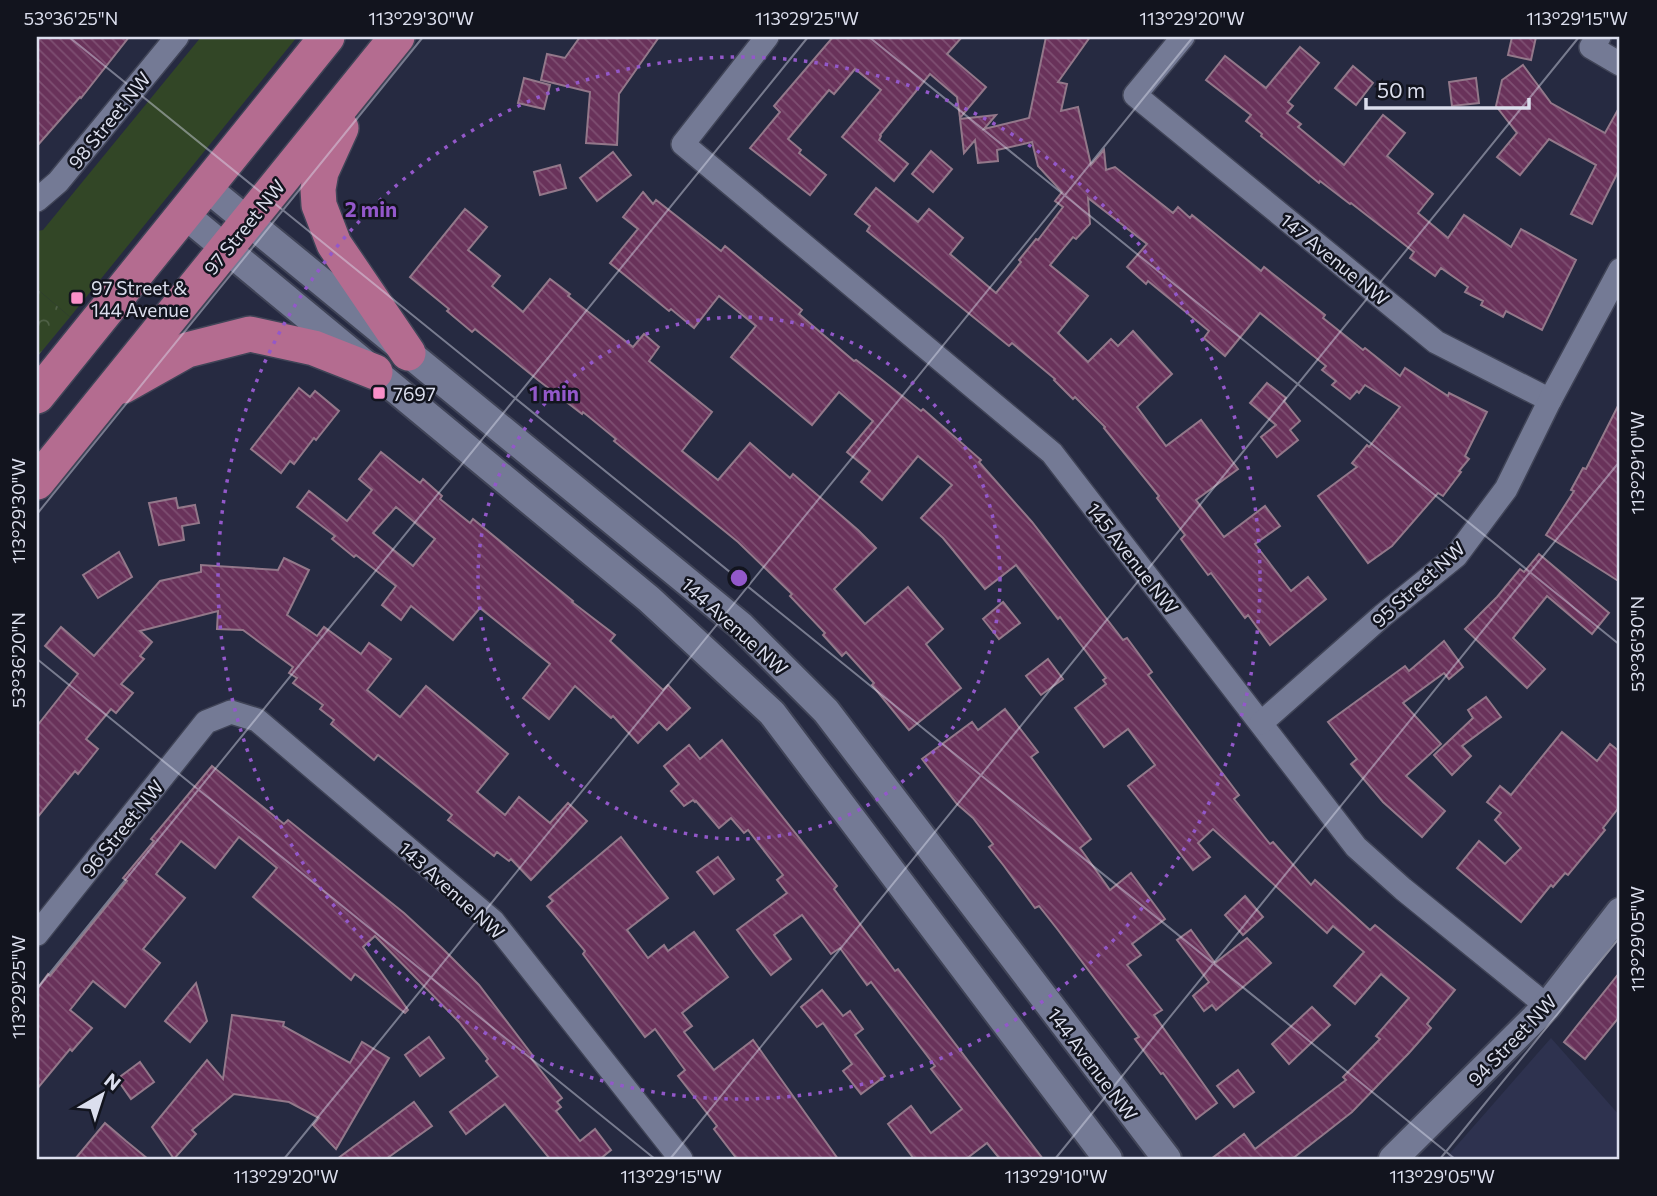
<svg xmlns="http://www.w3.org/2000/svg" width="1657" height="1196" viewBox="0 0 1657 1196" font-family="Commissioner,sans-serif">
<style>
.built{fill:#2e324f}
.grass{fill:#324626}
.park{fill:url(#park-crowns)}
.building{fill:url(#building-back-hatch);stroke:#93788a;stroke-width:2;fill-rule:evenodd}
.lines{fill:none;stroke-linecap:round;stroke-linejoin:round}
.minor-casing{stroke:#404457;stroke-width:26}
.tertiary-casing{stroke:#404457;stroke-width:32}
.primary-casing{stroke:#404457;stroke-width:38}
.minor{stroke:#747a95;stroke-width:23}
.tertiary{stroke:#747a95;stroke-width:28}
.primary{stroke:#b46c90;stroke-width:35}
.ticks{fill:none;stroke:#dbdeed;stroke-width:2;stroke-opacity:0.45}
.ring{fill:none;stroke:#9358ca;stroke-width:3.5;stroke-dasharray:3.5 7}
.poi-dot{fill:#f98fc8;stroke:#12141e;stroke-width:2.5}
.labels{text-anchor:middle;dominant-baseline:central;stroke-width:5;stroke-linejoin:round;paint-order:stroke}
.street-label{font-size:19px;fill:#dbdeed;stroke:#12141e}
.poi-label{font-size:19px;fill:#dbdeed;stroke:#12141e;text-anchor:start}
.centre{fill:#9358ca;stroke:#12141e;stroke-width:3.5}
.ring-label{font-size:21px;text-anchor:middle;font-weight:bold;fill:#9358ca;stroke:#12141e;stroke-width:5;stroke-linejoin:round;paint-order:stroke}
.neatline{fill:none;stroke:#dbdeed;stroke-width:2.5}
.ticks-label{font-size:18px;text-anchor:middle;fill:#dbdeed}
</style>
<defs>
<pattern id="park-crowns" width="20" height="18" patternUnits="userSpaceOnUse" patternTransform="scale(1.75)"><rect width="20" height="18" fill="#324626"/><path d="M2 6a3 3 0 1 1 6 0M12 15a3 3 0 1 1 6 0" fill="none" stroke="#4f6046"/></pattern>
<pattern id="building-back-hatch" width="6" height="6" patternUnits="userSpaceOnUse" patternTransform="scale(1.75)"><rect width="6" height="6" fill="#69325a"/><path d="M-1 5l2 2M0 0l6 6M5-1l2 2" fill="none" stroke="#7e4f72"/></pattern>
</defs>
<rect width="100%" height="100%" fill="#262a41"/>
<!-- built -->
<polygon class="built" points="1551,1038 1620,1116 1620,1159 1445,1159"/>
<!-- grass -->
<polygon class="grass" points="201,37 297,37 70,317 37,289 37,231 43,230"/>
<!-- park -->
<polygon class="park" points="37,289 70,317 37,357"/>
<!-- building -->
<g class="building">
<polygon points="37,37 129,37 81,98 80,97 37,146"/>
<polygon points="580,37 659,37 619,94 617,145 586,143 590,92 541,80 547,54 565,58"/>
<polygon points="833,37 962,37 947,54 986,87 960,118 957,97 930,74 880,135 881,136 879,140 908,164 894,181 842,137 881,90 855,69 834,94 829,90 788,139 801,150 799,153 826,175 810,195 750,148 780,112 774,106"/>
<polygon points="1046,37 1090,37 1058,82 1067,84 1061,111 1078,107 1091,165 1104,150 1106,170 1115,167 1173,213 1178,207 1190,218 1192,215 1261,271 1264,267 1325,315 1323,318 1363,350 1365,348 1400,376 1405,368 1448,396 1449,393 1487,412 1465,456 1469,459 1459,471 1461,472 1443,496 1438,493 1392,546 1368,563 1318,496 1357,467 1352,463 1367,445 1369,447 1400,407 1365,385 1359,393 1357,391 1350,399 1332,385 1336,381 1322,370 1326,366 1260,313 1225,356 1204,338 1209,331 1148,281 1146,284 1127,267 1147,244 1088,198 1090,224 1076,239 1073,237 1050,265 1088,296 1058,333 1088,362 1111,339 1118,346 1133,331 1172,374 1137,407 1166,446 1201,420 1238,469 1196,500 1224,537 1265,506 1280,526 1255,544 1291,591 1308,577 1326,599 1270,645 1248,615 1245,618 1211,573 1208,575 1181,539 1185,535 1157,498 1159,496 1104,428 1105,427 1075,397 1073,399 1054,380 1055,379 1012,343 1009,346 867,231 870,226 855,214 876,188 918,222 929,209 963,238 950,254 996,293 1021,262 1019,260 1036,239 1038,240 1063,207 1055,201 1062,192 1038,166 1032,142 997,150 998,161 978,163 975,140 964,153 960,119 996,115 984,129 1029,118"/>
<polygon points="1512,37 1536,37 1531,60 1508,55"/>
<polygon points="1300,47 1319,63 1288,102 1293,106 1287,113 1301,124 1298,127 1344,165 1383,115 1405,133 1387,156 1433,194 1418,213 1448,238 1464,215 1511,247 1521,229 1576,260 1542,330 1506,311 1503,317 1481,305 1483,301 1465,292 1468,287 1441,268 1435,276 1410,258 1414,252 1351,203 1350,204 1320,181 1319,183 1261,136 1262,134 1246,121 1251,115 1206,80 1225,56 1266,88"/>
<polygon points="1523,65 1551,103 1605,133 1620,106 1620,168 1592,224 1571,214 1596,165 1549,139 1520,175 1497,157 1517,133 1496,106 1502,80"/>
<polygon points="1353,66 1373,83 1356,105 1335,88"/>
<polygon points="524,78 550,85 544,109 518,103"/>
<polygon points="1476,78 1479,103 1452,106 1449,82"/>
<polygon points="931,151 952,169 933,192 912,174"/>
<polygon points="613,152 631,175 597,201 580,178"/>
<polygon points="560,165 566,188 540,195 534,172"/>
<polygon points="643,192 653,204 656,200 721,251 725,246 802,310 799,314 854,361 856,360 881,379 921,411 923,409 981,460 979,462 1032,522 1123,640 1127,638 1152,672 1148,675 1239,795 1234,799 1270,844 1273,842 1311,885 1315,880 1370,930 1375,925 1455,990 1427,1024 1431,1028 1409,1053 1352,1112 1292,1159 1211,1159 1244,1134 1255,1149 1346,1080 1343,1077 1380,1039 1376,1036 1409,998 1381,974 1355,1004 1334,986 1364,952 1333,926 1327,933 1213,829 1198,843 1210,857 1193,870 1128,786 1155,765 1128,729 1104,747 1075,708 1106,684 1103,680 1106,678 1060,617 1058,619 1016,565 985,589 943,538 921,518 952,485 918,456 882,500 861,482 870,471 847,452 873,421 839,392 812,425 731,357 756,326 719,296 694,328 671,309 669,311 610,263 638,229 623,217"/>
<polygon points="465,209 487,227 468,250 500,276 492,286 523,312 550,279 570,294 568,296 633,347 644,334 659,347 649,361 712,412 682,451 718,480 750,443 790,478 793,474 858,530 876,548 834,589 865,624 908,587 943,629 926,644 961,688 909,730 872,685 874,683 846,652 842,656 823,635 825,633 790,596 792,594 738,542 614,441 616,439 583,412 582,414 538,380 475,329 472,332 447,311 449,309 410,277"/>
<polygon points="1267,383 1286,398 1284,401 1300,421 1290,430 1298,440 1277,457 1261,437 1276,425 1250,403"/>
<polygon points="299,388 310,397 315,391 339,411 316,440 314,438 294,464 290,461 281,473 251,449"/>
<polygon points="1620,402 1620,582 1546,535 1574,491 1571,490 1583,468 1586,469"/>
<path d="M381,452L420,483L423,479L442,496L440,499L470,523L473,519L573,601L572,602L615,635L610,641L663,690L668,685L690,708L667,730L659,722L638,743L613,716L611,718L575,686L549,719L523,698L550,664L480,608L453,640L411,606L401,620L382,605L396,586L356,555L354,557L332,539L335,536L297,507L309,491L347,521L372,490L359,479ZM396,507L435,539L413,566L373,533Z"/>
<polygon points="176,498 178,508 195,505 199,523 182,526 184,540 159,545 149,503"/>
<polygon points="119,552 132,577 98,598 83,575"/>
<polygon points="1539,554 1609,613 1592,634 1547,596 1513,638 1545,669 1527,688 1465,629 1497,597 1520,569 1524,572"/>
<polygon points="284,558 309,570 287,615 317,636 324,627 361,654 369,643 391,659 367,690 400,717 426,686 508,754 477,792 505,815 519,797 550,823 568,803 587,821 531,880 511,859 509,861 497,852 494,856 467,835 448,820 452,815 378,755 374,760 331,724 334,720 320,709 323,705 293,683 297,678 289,673 293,667 243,630 217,629 218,611 140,631 152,642 140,656 144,659 121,684 133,693 116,713 111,709 86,739 98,749 78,774 75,771 37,818 37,726 78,674 45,646 61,627 94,656 160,581 201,572 201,565 278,570"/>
<polygon points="1003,602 1020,623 999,639 983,619"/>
<polygon points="1444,641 1463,667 1449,679 1444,673 1403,703 1441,744 1406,776 1445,811 1422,837 1383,802 1351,764 1357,759 1328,722 1405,666 1409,671"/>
<polygon points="1048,659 1063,679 1041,695 1026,676"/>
<polygon points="1486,697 1501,717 1462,746 1471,756 1452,775 1434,755 1473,718 1468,710"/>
<polygon points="1005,709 1038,752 1031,757 1091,839 1080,848 1110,890 1131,873 1165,919 1132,944 1141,955 1127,965 1162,1010 1154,1015 1217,1103 1196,1119 1163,1073 1161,1074 1135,1039 1139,1037 1058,930 1039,906 1035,908 1004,866 989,847 993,844 973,818 957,804 922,759 972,722 978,730"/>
<polygon points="1562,732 1597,761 1610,744 1620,752 1620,806 1603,828 1605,830 1568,875 1565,873 1553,887 1551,885 1521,922 1457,868 1479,841 1505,864 1521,848 1495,820 1501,813 1487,802 1500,786 1511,795"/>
<polygon points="722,740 837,886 834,889 895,971 898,969 1043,1159 1000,1159 987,1143 966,1159 914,1159 888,1124 911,1106 931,1133 962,1109 931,1069 935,1066 871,982 867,985 840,948 831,954 802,915 774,935 791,959 771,975 753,952 737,930 787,893 777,880 783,875 748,830 744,833 731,818 719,828 696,801 695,802 693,800 684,806 671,791 679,784 664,766 689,745 700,759"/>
<polygon points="212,766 284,824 288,820 404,913 442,948 479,985 533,1056 531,1058 562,1098 557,1102 561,1107 556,1111 580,1141 595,1129 611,1150 600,1159 550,1159 505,1104 466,1134 450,1112 498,1076 486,1061 488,1059 459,1022 375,936 363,947 408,1010 405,1013 355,974 351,980 253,897 277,868 239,837 215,868 181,841 156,874 185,898 143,949 160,963 125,1007 93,981 70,1010 92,1028 72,1051 70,1049 37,1089 37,989 48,974 50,976 127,881 123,878 154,841 151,839"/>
<polygon points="621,837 668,898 627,930 648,958 664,945 668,951 694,932 728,977 682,1013 692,1026 684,1032 714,1070 753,1040 838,1159 737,1159 714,1129 717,1126 678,1076 685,1070 655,1029 645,1037 583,954 585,951 547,906 553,901 549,897"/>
<polygon points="718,857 734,879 714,894 697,872"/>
<polygon points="1245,896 1263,917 1243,935 1225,915"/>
<polygon points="1191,930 1215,963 1247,938 1271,963 1216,1010 1212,1005 1204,1011 1193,996 1209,982 1177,940"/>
<polygon points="1620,972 1620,1016 1585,1059 1564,1042"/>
<polygon points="196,983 207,1021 190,1042 165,1021"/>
<polygon points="822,990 843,1016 850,1011 863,1029 855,1035 885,1076 861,1094 843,1071 852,1064 823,1023 817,1027 801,1007"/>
<polygon points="1312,1007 1330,1025 1289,1064 1272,1044"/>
<polygon points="232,1015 284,1022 283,1026 350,1063 362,1042 389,1058 336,1149 313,1125 319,1118 289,1102 234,1094 192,1130 196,1134 174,1159 152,1127 207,1060 223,1079"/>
<polygon points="429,1037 444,1058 420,1076 405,1055"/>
<polygon points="140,1062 154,1082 131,1099 117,1079"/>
<polygon points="1238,1070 1254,1092 1234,1107 1217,1086"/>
<polygon points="414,1102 432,1126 386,1159 337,1159"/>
<polygon points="105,1123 126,1141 148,1159 75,1159"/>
</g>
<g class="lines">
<defs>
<g id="minor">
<polyline points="767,37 683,144 1052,453 1356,847 1403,889 1547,1006"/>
<polyline points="1183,37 1135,95 1436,342 1550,400"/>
<polyline points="1599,37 1591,47 1620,64"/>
<polyline points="37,200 58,182 177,37"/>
<polyline points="1261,723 1382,616 1456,556 1506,489 1550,400 1620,270"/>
<polyline points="37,934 206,722 231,712 257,720 493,921 681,1159"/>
</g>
<g id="tertiary">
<polyline points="206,187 740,625 826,711 1167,1159"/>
<polyline points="184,214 649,599 772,713 1108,1159"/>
<polyline points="1393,1159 1547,1006 1620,912"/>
</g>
<g id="primary">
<polyline points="341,128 321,172 318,189 319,205 334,244 408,353"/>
<polyline points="123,386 187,350 250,334 314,348 375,372"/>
<polyline points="37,396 327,37"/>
<polyline points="37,482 397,37"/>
</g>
</defs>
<!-- minor casing -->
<use href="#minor" class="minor-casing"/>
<!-- tertiary casing -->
<use href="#tertiary" class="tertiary-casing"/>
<!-- primary casing -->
<use href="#primary" class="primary-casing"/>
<!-- minor -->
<use href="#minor" class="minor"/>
<!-- tertiary -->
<use href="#tertiary" class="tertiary"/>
<!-- primary -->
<use href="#primary" class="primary"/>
</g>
<!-- ticks -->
<path class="ticks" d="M69,37L1455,1159M869,37L1620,645M37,38L38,37M37,514L423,37M37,659L655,1159M37,989L808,37M284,1159L1193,37M670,1159L1579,37M1055,1159L1620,461M1440,1159L1620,937"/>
<!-- distance rings -->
<g class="ring">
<circle cx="739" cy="578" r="261"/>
<circle cx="739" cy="578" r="521"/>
</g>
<!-- markers -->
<g class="poi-dot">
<rect x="70" y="291" width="14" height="14" rx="3.5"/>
<rect x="372" y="386" width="14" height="14" rx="3.5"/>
</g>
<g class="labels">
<!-- street labels -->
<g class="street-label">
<text transform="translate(109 120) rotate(-51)">98 Street NW</text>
<text transform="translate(244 227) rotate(-51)">97 Street NW</text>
<text transform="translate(1335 259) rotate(39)">147 Avenue NW</text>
<text transform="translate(1133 558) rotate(52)">145 Avenue NW</text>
<text transform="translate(1418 584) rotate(-42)">95 Street NW</text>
<text transform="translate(735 626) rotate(42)">144 Avenue NW</text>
<text transform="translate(122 828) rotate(-51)">96 Street NW</text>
<text transform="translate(452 890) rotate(42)">143 Avenue NW</text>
<text transform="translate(1512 1040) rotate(-46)">94 Street NW</text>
<text transform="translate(1093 1064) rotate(53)">144 Avenue NW</text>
</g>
<!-- poi labels -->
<g class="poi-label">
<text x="91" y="287">97 Street &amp;<tspan x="91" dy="22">144 Avenue</tspan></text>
<text x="393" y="393">7697</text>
</g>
</g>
<circle cx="739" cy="578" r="10" class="centre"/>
<g class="ring-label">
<text x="371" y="217">2 min</text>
<text x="554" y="401">1 min</text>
</g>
<!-- border -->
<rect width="1657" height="1196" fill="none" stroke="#12141e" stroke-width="77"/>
<!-- north arrow -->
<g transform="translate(102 1095) rotate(39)" stroke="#12141e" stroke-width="5" paint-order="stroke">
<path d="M0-5L12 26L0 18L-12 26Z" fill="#dbdeed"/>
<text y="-10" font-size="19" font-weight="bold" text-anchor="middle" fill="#dbdeed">N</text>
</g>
<!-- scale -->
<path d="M1366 98v10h163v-10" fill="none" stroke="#dbdeed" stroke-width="3.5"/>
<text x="1377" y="98" font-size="21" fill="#dbdeed" stroke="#12141e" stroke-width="5" paint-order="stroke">50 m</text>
<rect x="38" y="38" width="1580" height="1120" class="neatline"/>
<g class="ticks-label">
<text x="71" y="25">53°36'25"N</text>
<text x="421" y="25">113°29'30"W</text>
<text x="807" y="25">113°29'25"W</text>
<text x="1192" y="25">113°29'20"W</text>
<text x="1577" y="25">113°29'15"W</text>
<text transform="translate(1638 463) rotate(-90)" y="6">113°29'10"W</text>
<text transform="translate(19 511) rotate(-90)" y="6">113°29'30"W</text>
<text transform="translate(1638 644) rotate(-90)" y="6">53°36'30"N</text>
<text transform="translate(19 660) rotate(-90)" y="6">53°36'20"N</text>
<text transform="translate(1638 939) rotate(-90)" y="6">113°29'05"W</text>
<text transform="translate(19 987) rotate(-90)" y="6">113°29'25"W</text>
<text x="286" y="1183">113°29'20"W</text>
<text x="671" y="1183">113°29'15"W</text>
<text x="1056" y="1183">113°29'10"W</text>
<text x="1442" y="1183">113°29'05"W</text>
</g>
</svg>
